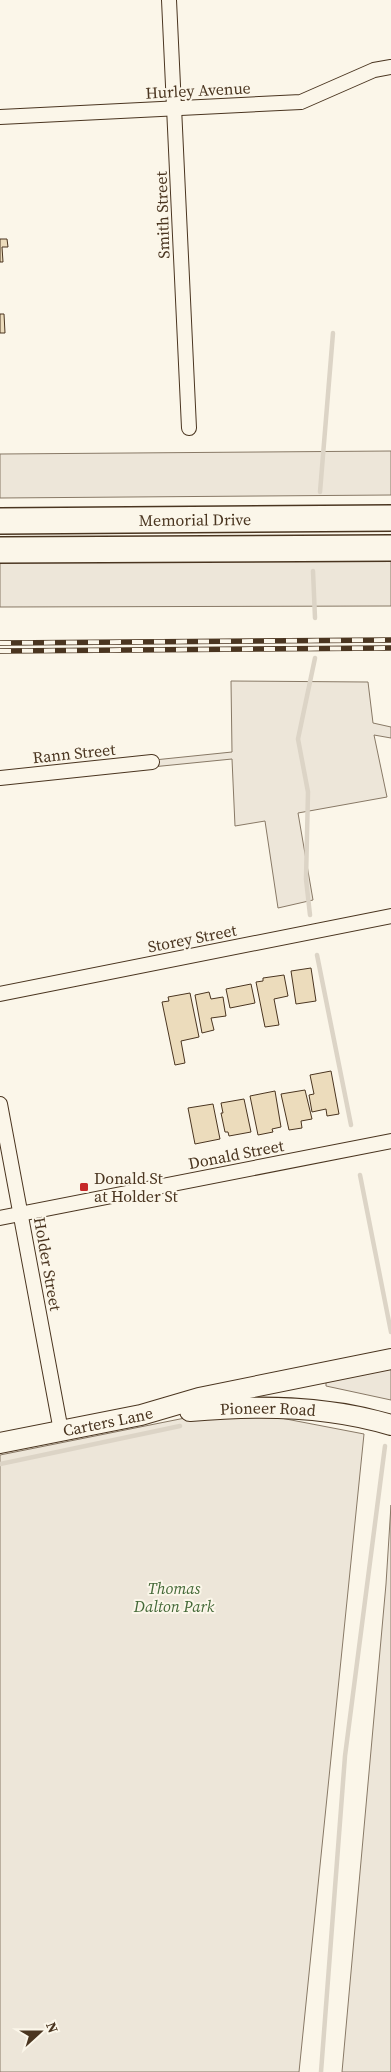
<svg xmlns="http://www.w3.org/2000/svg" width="391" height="2072" viewBox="0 0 391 2072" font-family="'Source Serif 4',serif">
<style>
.green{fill:#ede6d9;stroke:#887966}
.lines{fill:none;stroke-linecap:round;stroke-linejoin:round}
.stream{stroke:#dcd4c6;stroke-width:4.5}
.building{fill:#ecdcbc;stroke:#4a3520}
.street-casing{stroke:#4a3520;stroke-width:16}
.secondary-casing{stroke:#4a3520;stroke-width:22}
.highway-casing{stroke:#4a3520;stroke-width:28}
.street{stroke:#fbf6e9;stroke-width:14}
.secondary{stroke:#fbf6e9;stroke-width:20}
.highway{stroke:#fbf6e9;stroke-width:25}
.rail-casing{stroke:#4a3520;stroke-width:5.5}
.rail{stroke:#fbf6e9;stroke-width:4;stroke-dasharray:11;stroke-linecap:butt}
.poi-dot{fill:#c62828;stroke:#fbf6e9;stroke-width:2}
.labels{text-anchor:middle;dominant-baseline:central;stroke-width:4;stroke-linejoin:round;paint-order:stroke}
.street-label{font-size:16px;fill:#4a3520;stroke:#fbf6e9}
.poi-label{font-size:16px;fill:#4a3520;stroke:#fbf6e9;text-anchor:start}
.park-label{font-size:16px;font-style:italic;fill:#436837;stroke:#fbf6e9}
</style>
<rect width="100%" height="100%" fill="#fbf6e9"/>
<!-- green -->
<g class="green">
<polygon points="391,451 391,495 0,498 0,454"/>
<polygon points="391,554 391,606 0,607 0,558"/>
<polygon points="231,681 368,682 373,723 391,727 391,738 374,735 387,797 298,813 313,900 278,908 265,821 235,826 232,759 152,767 154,760 232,752"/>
<polygon points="391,1368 391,1400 326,1386 326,1382"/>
<polygon points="260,1414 364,1434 299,2072 0,2072 0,1455 190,1417"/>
<polygon points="391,1505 391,2072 342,2072 386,1584"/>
</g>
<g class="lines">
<!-- stream -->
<g class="stream">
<polyline points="320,492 333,333"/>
<polyline points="313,571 315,618"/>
<polyline points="310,915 306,879 308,792 298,739 315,658"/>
<polyline points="317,955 351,1125"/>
<polyline points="360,1175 391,1332"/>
<polyline points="0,1464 180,1426"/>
<polyline points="321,2072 345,1756 385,1446"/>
</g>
</g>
<!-- building -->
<g class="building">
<polygon points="0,239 7,239 8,247 2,247 3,262 0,262"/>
<polygon points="0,314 4,314 5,333 0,333"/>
<polygon points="311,968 316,1001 296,1004 291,971"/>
<polygon points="284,975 288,996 274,999 279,1025 265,1027 256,982 263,981 263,978"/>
<polygon points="251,984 255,1003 230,1008 226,989"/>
<polygon points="209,992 211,999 223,997 226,1016 211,1018 214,1030 202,1033 195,995"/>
<polygon points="190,993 199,1037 181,1041 185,1063 175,1065 162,1002 169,1001 168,997"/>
<polygon points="331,1071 339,1114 327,1116 326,1109 312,1112 309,1095 314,1094 310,1075"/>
<polygon points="305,1090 312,1119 301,1121 302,1128 289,1130 281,1094"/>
<polygon points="275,1091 281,1127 272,1129 273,1132 258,1135 250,1096"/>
<polygon points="244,1099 251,1132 229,1136 228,1132 225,1132 221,1113 223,1113 221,1103"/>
<polygon points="213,1104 220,1139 195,1144 188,1108"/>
</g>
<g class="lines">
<defs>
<g id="street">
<polyline points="169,0 189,428"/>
<polyline points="0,117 301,102 374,70 391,67"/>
<polyline points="0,778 152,762"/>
<polyline points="0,994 391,916"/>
<polyline points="0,1104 61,1431"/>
<polyline points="0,1218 391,1141"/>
</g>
<g id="secondary">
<path id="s1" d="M190,1411C256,1405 326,1405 391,1425"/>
<path id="s2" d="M0,1443L141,1415L199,1398L391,1359"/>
</g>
<g id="highway">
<path id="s3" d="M0,521L391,518"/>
<polyline points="0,550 391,548"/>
</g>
</defs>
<!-- street casing -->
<use href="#street" class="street-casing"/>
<!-- secondary casing -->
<use href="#secondary" class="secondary-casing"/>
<!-- highway casing -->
<use href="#highway" class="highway-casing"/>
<!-- street -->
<use href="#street" class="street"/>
<!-- secondary -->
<use href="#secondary" class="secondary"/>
<!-- highway -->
<use href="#highway" class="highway"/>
<defs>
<g id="rail">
<polyline points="0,643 391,640"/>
<polyline points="0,651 391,648"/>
</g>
</defs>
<!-- rail casing -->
<use href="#rail" class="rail-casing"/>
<!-- rail -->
<use href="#rail" class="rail"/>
</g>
<!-- markers -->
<rect class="poi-dot" x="79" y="1182" width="10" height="10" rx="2.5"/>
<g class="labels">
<!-- street labels -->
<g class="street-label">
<text transform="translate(198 90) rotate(-3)">Hurley Avenue</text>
<text transform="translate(162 215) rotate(-92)">Smith Street</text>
<text stroke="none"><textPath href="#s3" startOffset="195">Memorial Drive</textPath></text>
<text transform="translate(74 753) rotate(-6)">Rann Street</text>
<text transform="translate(192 938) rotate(-11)">Storey Street</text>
<text transform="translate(236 1154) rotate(-11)">Donald Street</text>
<text transform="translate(48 1264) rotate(80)">Holder Street</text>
<text stroke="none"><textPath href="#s1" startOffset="78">Pioneer Road</textPath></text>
<text stroke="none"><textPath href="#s2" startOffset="110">Carters Lane</textPath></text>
</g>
<!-- poi labels -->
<g class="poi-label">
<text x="94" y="1178">Donald St<tspan x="94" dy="18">at Holder St</tspan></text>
</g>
<!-- park labels -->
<g class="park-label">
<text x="174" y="1588">Thomas<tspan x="174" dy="18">Dalton Park</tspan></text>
</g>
</g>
<!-- north arrow -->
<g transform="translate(40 2032) rotate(69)" stroke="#fbf6e9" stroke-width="4" paint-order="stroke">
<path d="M0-4L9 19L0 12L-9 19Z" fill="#4a3520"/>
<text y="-8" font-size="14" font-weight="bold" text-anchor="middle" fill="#4a3520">N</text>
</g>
</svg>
